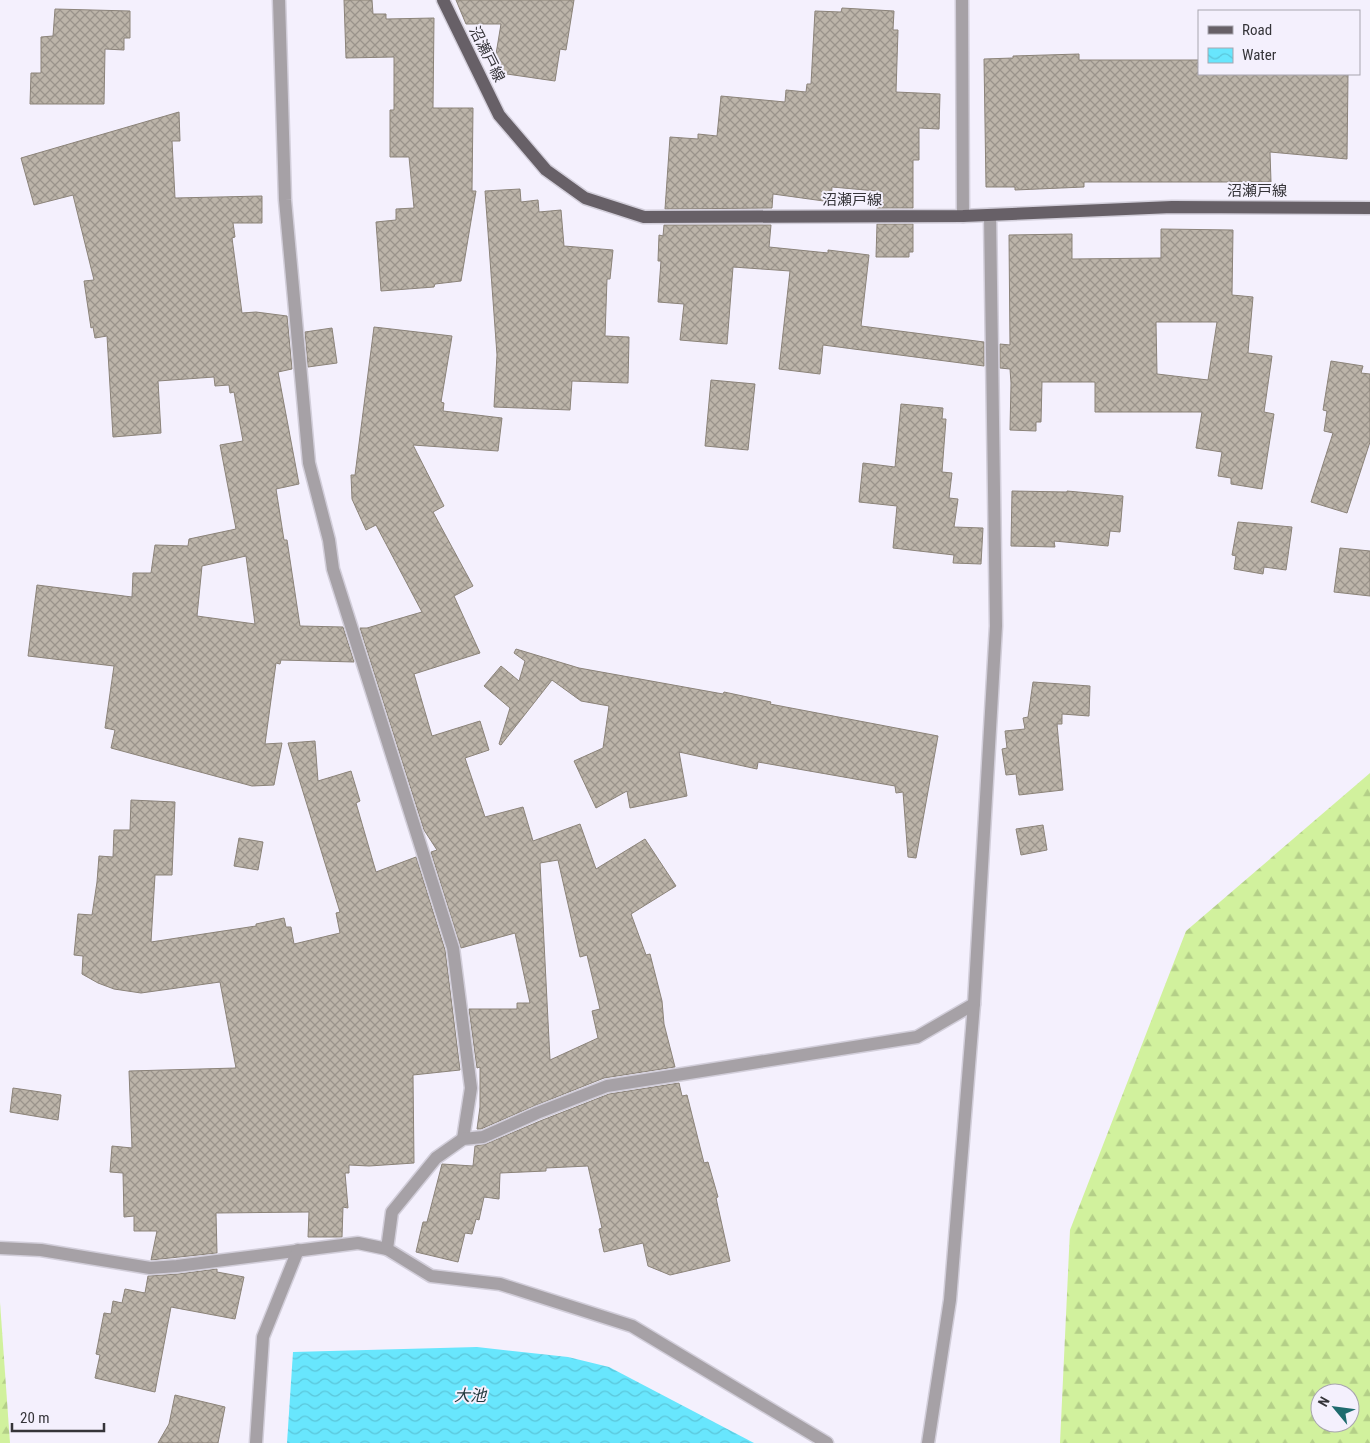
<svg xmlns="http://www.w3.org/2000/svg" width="1370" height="1443" viewBox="0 0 1370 1443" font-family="'Roboto Condensed','Noto Sans JP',sans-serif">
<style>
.forest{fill:url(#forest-firs);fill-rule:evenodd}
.water{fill:url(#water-waves)}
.building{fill:url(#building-cross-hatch);stroke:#8b8379;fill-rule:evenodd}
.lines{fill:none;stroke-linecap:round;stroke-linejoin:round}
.minor-casing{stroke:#d2ceda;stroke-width:15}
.major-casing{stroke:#d2ceda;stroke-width:15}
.minor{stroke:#a6a1a6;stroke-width:12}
.major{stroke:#676067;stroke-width:12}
.labels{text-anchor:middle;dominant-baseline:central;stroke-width:4;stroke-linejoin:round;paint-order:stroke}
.street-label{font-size:15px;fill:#353439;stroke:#f4f0fd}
.water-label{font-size:16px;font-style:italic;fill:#22383d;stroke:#f4f0fd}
</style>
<defs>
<pattern id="forest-firs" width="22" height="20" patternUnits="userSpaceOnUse" patternTransform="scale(1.25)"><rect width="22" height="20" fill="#d1f19d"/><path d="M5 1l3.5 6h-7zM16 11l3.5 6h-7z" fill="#b4cf88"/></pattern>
<pattern id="water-waves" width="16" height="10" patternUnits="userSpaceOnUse" patternTransform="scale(1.25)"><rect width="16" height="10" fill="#68e6fd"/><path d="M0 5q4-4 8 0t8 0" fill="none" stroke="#5bc6da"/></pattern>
<pattern id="building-cross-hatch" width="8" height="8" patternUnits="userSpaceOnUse" patternTransform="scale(1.25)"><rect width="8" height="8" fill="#bcb4a9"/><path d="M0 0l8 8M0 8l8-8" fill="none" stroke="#9a938b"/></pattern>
</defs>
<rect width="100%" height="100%" fill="#f4f0fd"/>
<!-- forest -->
<g class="forest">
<path d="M1370,773V1443H1060L1070,1230L1186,931ZM1320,1393H1350V1423H1320Z"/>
<polygon points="0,1302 10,1443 0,1443"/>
</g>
<!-- water -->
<polygon class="water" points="477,1347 568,1357 609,1367 754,1443 287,1443 293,1352"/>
<!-- building -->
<g class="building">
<polygon points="344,0 372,0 373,14 386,14 386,19 434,18 433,108 473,108 472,191 476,191 461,281 435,284 434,287 381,291 376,222 396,220 396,209 414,208 409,157 390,157 390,110 394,110 394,57 346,58"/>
<polygon points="456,0 574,0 566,50 560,49 555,81 493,72 501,24 466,24"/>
<polygon points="842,8 894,11 893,30 898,30 896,92 940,94 939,129 919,128 919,160 913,160 913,208 877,208 877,191 832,187 831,202 773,194 772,208 665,209 670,137 698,139 698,134 717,136 721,96 785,102 786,90 806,92 807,84 811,84 815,11 841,12"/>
<polygon points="55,9 130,11 130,38 124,38 124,50 105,49 104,104 30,104 31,73 41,73 41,37 53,36"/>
<polygon points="1079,54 1079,60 1199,60 1199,74 1348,74 1347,159 1270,152 1271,182 1084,182 1084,187 1015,190 1015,187 986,187 984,59 1013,58 1013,56"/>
<path d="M179,112L180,141H172L175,198L262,196V223H233L235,237L232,238L242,313L256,312L287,316L292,369L278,372L299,484L276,489L284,540H287L300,626L343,627L354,662L281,660L280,664L276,663L265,744L282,743L274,785L252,786L111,748L115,730L105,728L114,666L28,656L37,585L132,597L133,573H151L155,545L188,546L189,539L236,529L220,445L243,441L234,392L230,393L229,385L215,386L214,377L158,381L161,433L113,437L107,336L95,338L93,327L91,328L84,281L94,280L73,195L34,205L21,158ZM246,556L255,624L197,616L202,566Z"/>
<polygon points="520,189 521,202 538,200 539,212 561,210 564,246 613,250 610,279 607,279 605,336 629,337 628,383 572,381 570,410 494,407 497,355 485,191"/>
<polygon points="877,224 913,224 913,252 909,252 909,257 876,257"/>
<polygon points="664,225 771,225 769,247 828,253 828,250 869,255 861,326 984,342 984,366 823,345 820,374 779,369 790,271 733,267 727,344 680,340 684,304 658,302 661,261 658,261 659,235 663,236"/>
<path d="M1161,229L1233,230L1232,295L1253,297L1248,353L1272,356L1264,412L1274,414L1262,489L1231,484V478L1218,476L1222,452L1196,448L1202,412H1095V382H1042L1041,422H1036V431L1010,430L1011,383L1010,369L1000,368V344L1010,345L1009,235L1072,234V259L1161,258ZM1156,322H1217L1208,380L1157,374Z"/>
<path d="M374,327L452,336L441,402L444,403L443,411L502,418L498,451L413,445L444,506L433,512L473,586L454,596L480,653L414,674L432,736L480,721L489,750L465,758L485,817L523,807L533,841L580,824L596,869L645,839L676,886L631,914L646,955L650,954L662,1001L664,1024L675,1067L604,1078L534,1106L481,1129H477L480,1107V1067L477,1068L469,1009H517V1003H530L515,933L461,948L431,852L437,850L424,830L360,628H367L422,612L376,525L366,530L352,499L351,475H355ZM558,860L580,957L587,955L600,1009L592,1011L598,1038L550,1060L540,863Z"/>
<polygon points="332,328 337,363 308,367 305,332"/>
<polygon points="1331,361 1363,366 1361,373 1370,374 1370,442 1347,513 1311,502 1333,433 1324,431 1327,411 1323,410"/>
<polygon points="711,380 755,384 748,450 705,446"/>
<polygon points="901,404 943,408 942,419 946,419 942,472 952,473 949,498 958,499 954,527 983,528 981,564 953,563 954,555 893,548 897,506 859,502 863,463 895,467"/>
<polygon points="1012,491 1067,492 1067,491 1123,496 1120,532 1110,531 1108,546 1054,541 1055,547 1011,546"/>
<polygon points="1238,522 1292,527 1286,570 1264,567 1263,574 1234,569 1236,556 1232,555"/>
<polygon points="1340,548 1370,551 1370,596 1334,592"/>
<polygon points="516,649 579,668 723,694 724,692 771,702 770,704 938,736 916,858 908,857 903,792 896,793 895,786 758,762 757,769 679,752 687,796 630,808 627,791 596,808 574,761 603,748 609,706 581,701 552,680 501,745 499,744 510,708 484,686 501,666 519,681 525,661 514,653"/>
<polygon points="1033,682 1090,686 1089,716 1062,714 1062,724 1057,724 1063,790 1019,795 1016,774 1006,775 1002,749 1007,748 1005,731 1025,729 1023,718 1028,717"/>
<polygon points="315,741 318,781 351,771 360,801 356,803 376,872 416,857 445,950 460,1070 413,1075 414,1163 369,1166 349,1165 349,1173 345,1173 348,1208 343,1207 342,1237 308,1237 309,1212 216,1213 217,1253 151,1260 157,1231 134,1231 134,1216 124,1217 123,1173 110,1172 112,1146 132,1148 129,1071 236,1068 220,982 141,993 114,989 98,983 82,974 83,956 74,955 78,914 92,915 97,882 99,856 113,857 114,830 130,830 131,800 175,802 172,875 155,875 151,942 256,926 256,924 284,918 286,927 291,927 294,944 340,933 336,913 340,912 288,743"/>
<polygon points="1043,825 1047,850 1021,855 1016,829"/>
<polygon points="239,838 263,842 258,870 234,866"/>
<polygon points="679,1083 682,1096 687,1095 704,1163 708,1162 718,1197 716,1198 730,1261 670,1275 648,1266 643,1243 604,1252 599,1229 602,1228 588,1166 546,1168 546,1171 500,1173 499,1199 484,1197 479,1220 476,1219 472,1234 465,1233 458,1262 416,1252 423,1222 427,1222 442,1164 473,1166 475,1146 486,1144 540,1121 609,1094"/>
<polygon points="13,1088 61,1095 58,1120 10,1112"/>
<polygon points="217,1269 217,1272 244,1277 235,1319 171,1307 155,1392 95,1378 100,1355 96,1354 104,1313 111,1314 113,1301 122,1303 125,1289 145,1293 148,1276 178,1274"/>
<polygon points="175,1395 225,1407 218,1443 158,1443 169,1424"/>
</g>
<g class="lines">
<defs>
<g id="minor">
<polyline points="279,0 285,200 309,463 329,540 333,569 453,948 471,1088 463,1139"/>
<polyline points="962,0 963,216"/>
<polyline points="0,1248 41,1250 150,1268 177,1266 358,1243 387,1249"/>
<polyline points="256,1443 263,1337 298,1250"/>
<polyline points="827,1443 632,1326 500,1284 431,1276 387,1249 392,1212 436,1158 463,1139 483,1137 537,1113 607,1086 917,1037 974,1004"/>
<polyline points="928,1443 950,1300 974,1004 996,626 990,215"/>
</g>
<polyline id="major" points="443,0 499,115 546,170 585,198 644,217 963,216 1172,207 1370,208"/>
</defs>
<!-- minor casing -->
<use href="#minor" class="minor-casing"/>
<!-- major casing -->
<use href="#major" class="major-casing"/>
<!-- minor -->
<use href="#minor" class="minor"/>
<!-- major -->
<use href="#major" class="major"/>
</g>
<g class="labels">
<!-- street labels -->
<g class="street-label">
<text transform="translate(487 54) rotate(63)">沼瀬戸線</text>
<text x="1257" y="191">沼瀬戸線</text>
<text x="852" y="200">沼瀬戸線</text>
</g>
<!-- water labels -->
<g class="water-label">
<text x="470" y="1395">大池</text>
</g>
</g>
<!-- legend -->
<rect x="1198" y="10" width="162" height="65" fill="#f4f0fd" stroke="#a8a5af"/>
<rect x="1208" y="26" width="25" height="8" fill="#676067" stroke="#a8a5af"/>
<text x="1242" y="35" font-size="15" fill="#353439">Road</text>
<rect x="1208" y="48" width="25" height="15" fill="url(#water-waves)" stroke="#a8a5af"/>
<text x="1242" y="60" font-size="15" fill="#353439">Water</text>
<!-- north arrow -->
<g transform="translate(1335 1408) rotate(299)"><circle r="24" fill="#f4f0fd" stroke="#a8a5af"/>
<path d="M0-4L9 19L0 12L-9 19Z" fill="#1e6b6e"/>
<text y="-8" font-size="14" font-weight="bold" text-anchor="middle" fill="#353439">N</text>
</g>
<!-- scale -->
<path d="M12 1423v8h92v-8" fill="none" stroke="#353439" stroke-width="2.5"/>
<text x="20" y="1423" font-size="15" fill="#353439" stroke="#f4f0fd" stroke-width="4" paint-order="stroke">20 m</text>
</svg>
